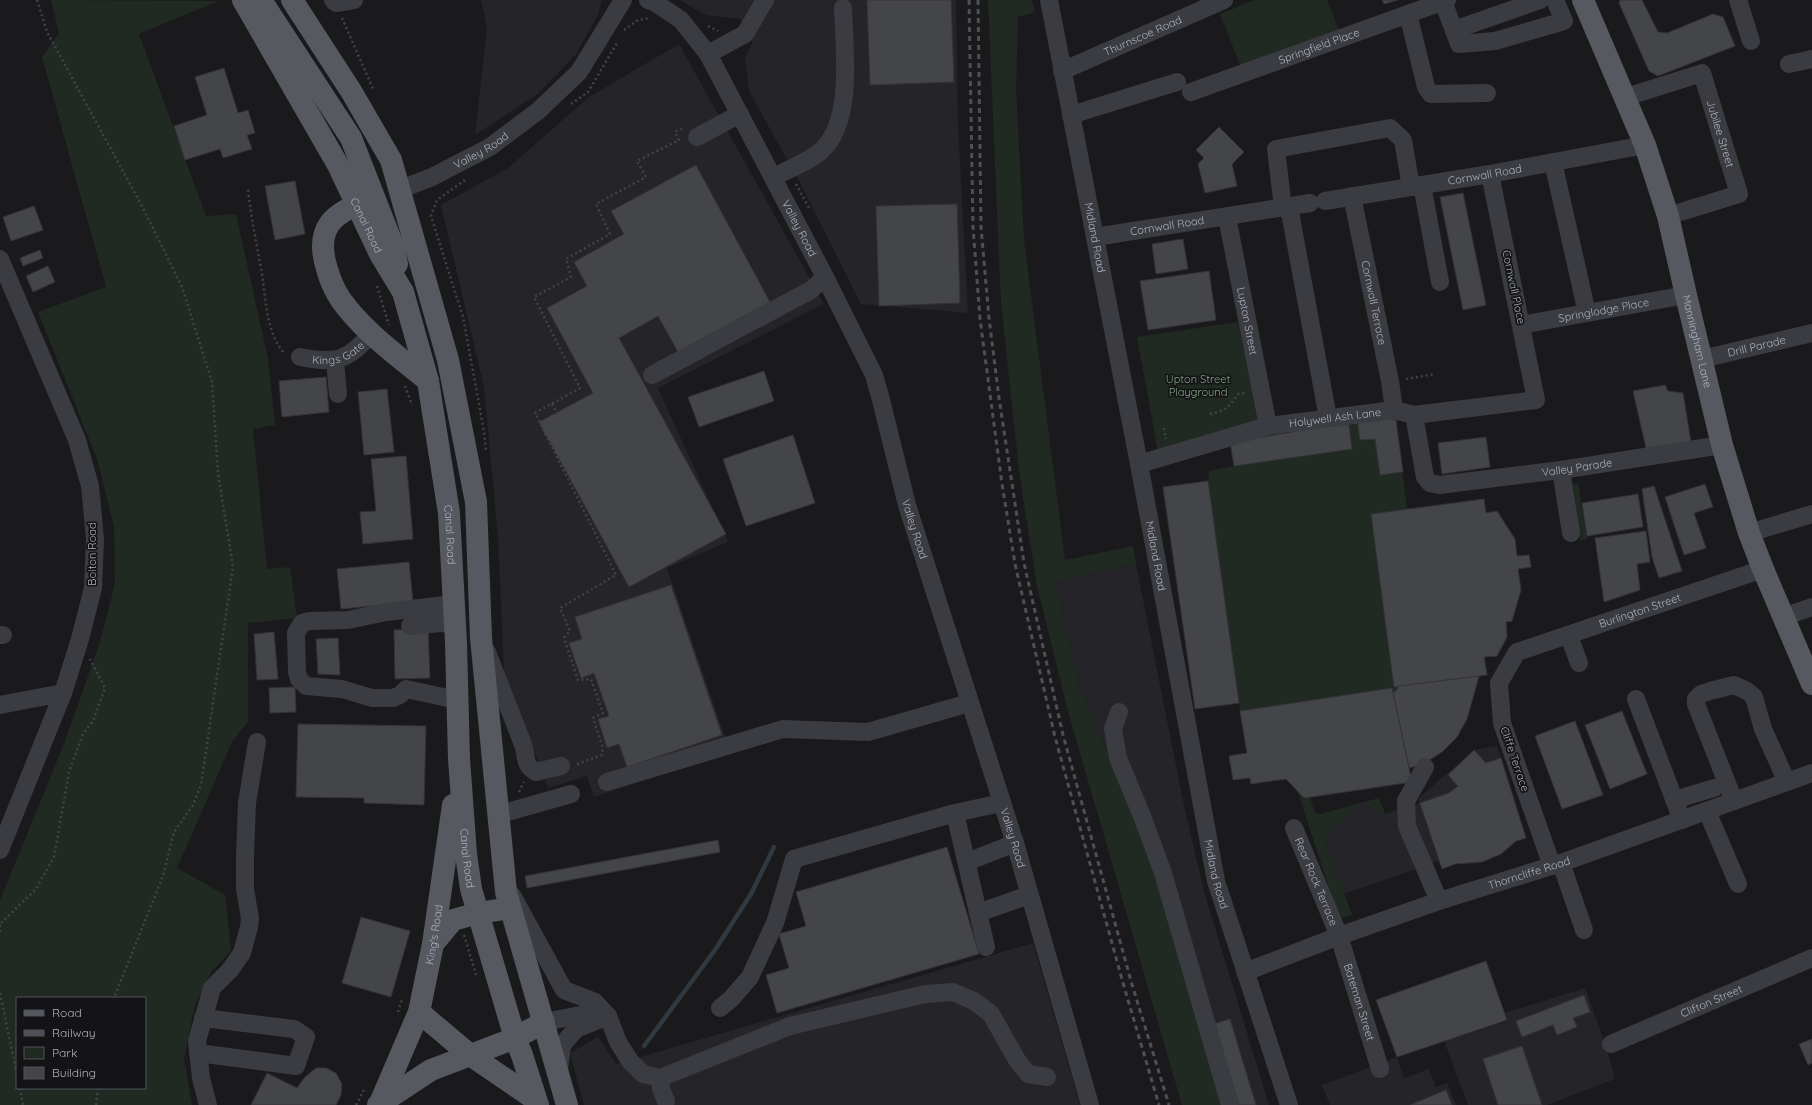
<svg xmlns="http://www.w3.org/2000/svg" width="1812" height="1105" viewBox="0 0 1812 1105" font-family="Quicksand,sans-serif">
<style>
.built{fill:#252529}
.green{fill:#212a22;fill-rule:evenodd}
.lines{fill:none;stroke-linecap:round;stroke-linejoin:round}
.stream{stroke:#2f3941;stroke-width:4.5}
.building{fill:#444549;stroke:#333338}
.path{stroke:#404348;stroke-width:2.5;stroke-dasharray:2 3;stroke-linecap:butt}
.minor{stroke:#3a3c41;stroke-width:18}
.major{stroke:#565960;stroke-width:22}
.rail{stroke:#4d5056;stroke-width:3;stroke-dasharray:5 4;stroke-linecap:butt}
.labels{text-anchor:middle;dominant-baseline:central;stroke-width:3.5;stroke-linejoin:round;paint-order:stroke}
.street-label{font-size:11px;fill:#acb1bc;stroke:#141417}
.park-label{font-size:11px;fill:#83a784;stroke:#141417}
</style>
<rect width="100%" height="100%" fill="#1a1a1c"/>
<!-- built -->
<g class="built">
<polygon points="481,0 602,0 598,15 576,54 539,93 475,135 487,27"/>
<polygon points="680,0 956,0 958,126 968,313 861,304 799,181 749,91 745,58 753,42 740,19 706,15"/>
<polygon points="679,44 824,304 658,388 728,542 667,568 730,752 594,797 587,776 548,788 504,671 498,537 484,387 441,205 508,168 589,97"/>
<polygon points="1136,564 1184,806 1205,895 1269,1105 1223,1105 1137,822 1080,688 1056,582"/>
<polygon points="1497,746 1526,838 1516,841 1501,854 1482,862 1455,864 1442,869 1439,861 1344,894 1323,835 1360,804 1385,814 1419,803 1418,799 1474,750"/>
<polygon points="1033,943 1080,1105 584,1105 570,1053 598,1037 616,1064"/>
<polygon points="1585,988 1606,1046 1615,1079 1547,1105 1468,1105 1444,1041 1508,1021 1505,1013"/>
<polygon points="1397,1057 1404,1078 1429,1069 1436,1087 1447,1083 1456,1105 1330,1105 1322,1085"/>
</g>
<!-- green -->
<g class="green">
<path d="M51,0L218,1L139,34L206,216L236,214L268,359L275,425L253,429L267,569L290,567L297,618L248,623V722L233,740L177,868L225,895L231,951L211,972L195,1005L184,1058L192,1105H0V900L64,744L99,645L115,584L114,527L97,459L38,312L106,287L42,57L59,34ZM17,998H145V1088H17Z"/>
<polygon points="988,0 1032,0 1035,12 1018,17 1016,89 1024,240 1065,560 1133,546 1136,564 1056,582 1080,688 1137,822 1169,913 1223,1105 1182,1105 1067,708 1037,586 1020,478 1001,304"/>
<polygon points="1255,0 1327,0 1340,33 1242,70 1220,14"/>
<polygon points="1238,322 1259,424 1158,452 1137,337"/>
<path d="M1380,417L1396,420L1407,509L1484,499L1486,513L1497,511L1515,539L1517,556L1529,555L1531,567L1518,569L1521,590L1512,621L1506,622L1507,637L1497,656L1485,657L1487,675L1479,676C1467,723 1460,751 1409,768L1412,782L1310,798L1315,813L1320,814L1379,798L1385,814L1360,804L1323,835L1352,915L1339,919L1298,792L1286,779L1251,784L1250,778L1233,780L1229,756L1247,753L1239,703L1195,709L1163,487L1208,481L1209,471L1234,466L1230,442L1293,432L1292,428Z"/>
<polygon points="1578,483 1587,539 1580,540 1573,484"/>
</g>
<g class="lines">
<!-- stream -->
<polyline class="stream" points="644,1046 715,950 751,894 774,847"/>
</g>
<!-- building -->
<g class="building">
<polygon points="867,0 951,0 954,82 870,85"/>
<polygon points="1382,0 1398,0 1384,4"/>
<polygon points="1620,0 1642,0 1658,32 1667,33 1713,14 1723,17 1735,46 1658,76 1649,71 1619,3"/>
<polygon points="224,68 238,113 248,110 255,133 247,135 252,149 223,158 220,149 185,160 174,126 207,115 195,77"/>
<polygon points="1219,127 1244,152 1232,164 1237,186 1205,193 1198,164 1204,158 1196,150"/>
<polygon points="696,165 770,302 678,352 658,316 619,338 726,534 629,587 539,422 593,393 547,308 587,286 574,262 624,234 611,211"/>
<polygon points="295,181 305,234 275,240 265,186"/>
<polygon points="1463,193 1486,305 1463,310 1440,197"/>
<polygon points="957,204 960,303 879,306 876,206"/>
<polygon points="34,206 43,230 11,241 3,217"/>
<polygon points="1183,239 1188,269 1156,274 1152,244"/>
<polygon points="40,250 43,258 23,266 20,258"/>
<polygon points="48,266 55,282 33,292 26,276"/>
<polygon points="1209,271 1216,320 1148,330 1140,281"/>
<polygon points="764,371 774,401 699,427 688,397"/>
<polygon points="326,377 329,412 282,417 279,381"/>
<polygon points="1665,385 1668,391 1683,393 1691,442 1646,448 1633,391"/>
<polygon points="387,389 394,452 364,455 358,392"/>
<polygon points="1380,417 1396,420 1403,472 1380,475 1375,439 1360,440 1357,420"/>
<polygon points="1349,425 1352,449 1234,466 1230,442 1293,432 1292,428"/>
<polygon points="793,435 815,503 746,526 723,459"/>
<polygon points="1486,437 1490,467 1442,474 1438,443"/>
<polygon points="406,456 413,539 363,544 360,512 376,511 371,459"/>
<polygon points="1208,481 1239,703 1195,709 1163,487"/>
<polygon points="1705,484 1713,507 1694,513 1706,548 1684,555 1665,497"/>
<polygon points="1654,486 1682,571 1659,578 1652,557 1642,489"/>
<polygon points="1638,494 1643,527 1587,536 1582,503"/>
<polygon points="1484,499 1486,513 1497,511 1515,539 1517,556 1529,555 1531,567 1518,569 1521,590 1512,621 1506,622 1507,637 1497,656 1484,657 1487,675 1394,687 1371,514"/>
<polygon points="1646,531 1650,562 1637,564 1640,590 1604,602 1595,538"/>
<polygon points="409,562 413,602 341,609 337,569"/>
<polygon points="671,585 722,735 627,767 619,744 607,748 598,719 609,716 594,673 581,678 569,643 582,639 575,617"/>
<polygon points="428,629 430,678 395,679 394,630"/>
<polygon points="274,632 278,679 257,680 254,634"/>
<polygon points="338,638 340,675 318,674 316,639"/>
<polygon points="1479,676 1467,719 1457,737 1442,752 1423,764 1409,768 1393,693 1397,690 1398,686"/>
<polygon points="295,687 296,712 270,713 269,688"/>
<polygon points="1392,688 1412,782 1304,798 1286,779 1251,784 1250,778 1233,780 1229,756 1247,753 1240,711"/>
<polygon points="1622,711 1647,774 1610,789 1585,725"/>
<polygon points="1575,721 1603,795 1562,809 1535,736"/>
<polygon points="298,724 426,726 424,805 364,803 364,798 296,797"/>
<polygon points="1474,750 1486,763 1501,758 1526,838 1516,841 1501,854 1482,862 1455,864 1442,869 1420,803 1449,793 1458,786 1448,775"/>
<polygon points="718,840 720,852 527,888 525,876"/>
<polygon points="947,847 979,954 777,1013 766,975 789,968 779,934 806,926 796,892"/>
<polygon points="361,917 410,931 391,997 342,983"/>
<polygon points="1486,961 1507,1020 1397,1057 1376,1000"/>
<polygon points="1584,995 1590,1012 1573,1018 1577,1027 1557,1035 1553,1025 1522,1037 1516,1021"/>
<polygon points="1230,1019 1256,1105 1239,1105 1214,1024"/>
<polygon points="1812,1039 1812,1063 1808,1065 1799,1044"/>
<polygon points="1522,1046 1542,1105 1498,1105 1483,1059"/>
<polygon points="316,1068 326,1068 336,1073 342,1084 341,1095 336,1105 251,1105 267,1073 297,1088 305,1077"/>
<polygon points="1446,1090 1452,1105 1410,1105"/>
</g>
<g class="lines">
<!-- path -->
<g class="path">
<polyline points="37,0 47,32 143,208 182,287 212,382 218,474 233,567 201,785 193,805 174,832 163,876 114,998"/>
<polyline points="342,18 374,91"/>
<polyline points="708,26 718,31"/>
<polyline points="624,30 638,20 650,18"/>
<polyline points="571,104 588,92 617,43"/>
<polyline points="465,180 437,200 431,216 463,317 484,431 486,451"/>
<polyline points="796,184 809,208"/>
<path d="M248,190C251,216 256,242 261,268C266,295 265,333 285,354"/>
<polyline points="377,286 389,325"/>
<polyline points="1406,379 1435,374"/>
<polyline points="405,386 412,405"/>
<path d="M1210,414C1227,410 1228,408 1238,394L1245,393"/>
<polyline points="1164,428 1166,439"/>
<polyline points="544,433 562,423 552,404"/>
<polyline points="577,764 602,755 603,748 593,718 603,713 591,679 578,680 564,638 570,631 560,608 616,575 535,413 580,388 534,297 571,277 566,259 610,234 596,204 646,177 637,161 679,140 675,132 683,128"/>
<polyline points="519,792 524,782"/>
<polyline points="1,923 36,889 54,857 69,772 83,734 93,721 105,688 90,659"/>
<polyline points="0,932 0,923"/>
<polyline points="464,935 477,978"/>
<polyline points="0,993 17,1075"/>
<polyline points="398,1012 402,999"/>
<polyline points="20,1088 23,1105"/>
<polyline points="96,1105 98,1088"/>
<polyline points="356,1105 364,1090"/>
</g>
<!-- minor -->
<g class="minor">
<polyline points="333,0 336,3 354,0"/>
<path id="s1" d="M648,0L654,2L681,20L708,54L825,277L874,375L881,400L907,505L1015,843L1090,1105"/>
<path id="s2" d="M1049,0L1139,464L1216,881L1289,1105"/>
<polyline points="1738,0 1751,41"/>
<polyline points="1443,1 1459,44 1495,41 1564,21 1555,0"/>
<polyline points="1408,14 1426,87 1431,94 1487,93"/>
<polyline points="1454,30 1540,0"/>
<polyline points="708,54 745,34 765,0"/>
<polyline points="1789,64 1812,59"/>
<path id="s3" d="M1062,71L1224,0"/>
<path id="s4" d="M1191,92L1447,0"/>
<path id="s5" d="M1626,97L1702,73L1739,194L1668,216"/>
<polyline points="1071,115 1177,82"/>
<polyline points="697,137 740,114"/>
<polyline points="1553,162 1587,313"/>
<path d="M773,177C788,170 810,161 822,150C854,120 844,49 843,8"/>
<polyline points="1422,185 1440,282"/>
<path id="s6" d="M401,189L432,177L490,147L538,111L579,72L623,0"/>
<path id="s7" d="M1352,196L1390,381L1394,410"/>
<path id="s8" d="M1325,201L1490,174L1645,145"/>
<polyline points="1289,207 1328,418"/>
<polyline points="1283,208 1276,149 1390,128 1403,140 1411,187"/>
<path id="s9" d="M1227,217L1268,426"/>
<path id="s10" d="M1095,237L1310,203"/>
<polyline points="0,259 77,440 90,486 95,539 93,588 80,639 63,693 0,850"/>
<path id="s11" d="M1521,325L1686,295"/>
<path id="s12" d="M300,357C336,364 347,361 371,334"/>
<path id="s13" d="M1702,359L1812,333"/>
<polyline points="335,361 338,394"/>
<polyline points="652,375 811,290 825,277"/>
<path id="s14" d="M1414,415L1425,477L1430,483L1439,485L1561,470L1722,445"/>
<path id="s15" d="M1139,464L1268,426L1394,410L1414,415L1536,400L1490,174"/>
<polyline points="1561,470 1571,533"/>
<polyline points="1749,533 1812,514"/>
<polyline points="453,604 386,612 348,620 310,621 302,623 296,633 297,672 299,679 306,686 342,689 372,698 393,698 400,695 406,689 457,700"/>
<polyline points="1783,617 1812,607"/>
<polyline points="410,626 440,623 454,624"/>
<polyline points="0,635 3,635"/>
<polyline points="1569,636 1579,663"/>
<path d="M487,652L524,747C526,758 525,766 536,772L561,766"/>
<polyline points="1636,699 1682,820"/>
<polyline points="0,705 63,693"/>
<polyline points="1119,712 1113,729 1118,758 1142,816 1163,873 1230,1105"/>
<polyline points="1425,767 1406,801 1407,826 1439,901"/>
<polyline points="607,782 783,729 868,732 969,703"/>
<polyline points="1674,800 1714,788"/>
<polyline points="1734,801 1696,704 1696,699 1701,694 1710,691 1734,685 1747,691 1754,697 1763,729 1787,782"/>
<polyline points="1707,811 1738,884"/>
<polyline points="955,813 1001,803"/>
<polyline points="497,815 571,794"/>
<path id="s16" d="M1294,828L1339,936L1380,1069"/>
<polyline points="967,862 1015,843"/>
<polyline points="1561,863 1584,930"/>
<path id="s17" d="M1552,866L1502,723L1499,683L1517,652L1763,569"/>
<polyline points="512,895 564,990 595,1002 608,1016 618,1042 630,1061 643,1074 660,1078 790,1026 925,994 953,992 974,1001 991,1014 1017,1060 1028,1074 1047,1077"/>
<polyline points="978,913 1029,895"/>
<path id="s18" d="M1245,972L1339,936L1439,901L1561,863L1812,773"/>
<polyline points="720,1008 731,999 750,977 775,923 794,859 955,813 986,947"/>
<polyline points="544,1022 586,1014 599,1015"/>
<path id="s19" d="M1611,1044L1812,958"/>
<polyline points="198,1053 296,1066 306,1037 294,1029 203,1018"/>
<polyline points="559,1070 562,1045 576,1029 608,1016"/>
<polyline points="660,1078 661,1089 666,1101"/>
<polyline points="208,1105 201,1078 197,1041 212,988 230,970 242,953 249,927 250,918 245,889 245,856 247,803 257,742"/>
</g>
<!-- major -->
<g class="major">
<path id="s20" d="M243,0L338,165L380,254L403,292L428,381L449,513L456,643L459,759L466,854L471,889L515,1038L522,1055L538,1105"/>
<polyline points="261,0 351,138 394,248 397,264"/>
<polyline points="292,0 351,91 391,160 448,360 476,502 481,638 506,892 567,1105"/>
<path id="s21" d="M1583,0L1645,145L1668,216L1686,295L1722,445L1749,533L1763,569L1812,684"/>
<path d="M370,200C333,212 314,228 327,269C330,280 335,291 341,300C364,332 398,356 428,381"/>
<polyline points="433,944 453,920 478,913 510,908"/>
<polyline points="419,1012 470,1055 536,1100"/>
<path id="s22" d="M380,1103L419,1012L433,944L453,805"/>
<polyline points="378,1105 431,1070 515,1038 544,1022"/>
</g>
<!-- rail -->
<g class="rail">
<polyline points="969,0 973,227 980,319 1002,484 1015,564 1055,737 1123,983 1159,1105"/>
<polyline points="978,0 981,227 989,318 999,398 1024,563 1063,735 1131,981 1169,1105"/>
</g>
</g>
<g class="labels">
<!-- street labels -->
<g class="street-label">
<text stroke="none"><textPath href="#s3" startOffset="88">Thurnscoe Road</textPath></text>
<text stroke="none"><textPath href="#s4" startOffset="136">Springfield Place</textPath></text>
<text stroke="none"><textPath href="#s5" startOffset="143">Jubilee Street</textPath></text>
<text stroke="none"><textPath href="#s6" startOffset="89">Valley Road</textPath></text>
<text stroke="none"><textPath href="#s8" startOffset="162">Cornwall Road</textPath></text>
<text stroke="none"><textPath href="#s20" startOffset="257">Canal Road</textPath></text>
<text stroke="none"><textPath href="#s10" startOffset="73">Cornwall Road</textPath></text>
<text stroke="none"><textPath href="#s1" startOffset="279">Valley Road</textPath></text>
<text stroke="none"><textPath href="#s2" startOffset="242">Midland Road</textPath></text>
<text transform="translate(1514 287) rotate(78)">Cornwall Place</text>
<text stroke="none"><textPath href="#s7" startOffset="109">Cornwall Terrace</textPath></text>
<text stroke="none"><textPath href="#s11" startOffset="84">Springlodge Place</textPath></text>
<text stroke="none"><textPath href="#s9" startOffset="106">Lupton Street</textPath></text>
<text stroke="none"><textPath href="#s21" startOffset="361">Manningham Lane</textPath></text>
<text stroke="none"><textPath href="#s13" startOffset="56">Drill Parade</textPath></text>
<text stroke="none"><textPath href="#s12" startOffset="40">Kings Gate</textPath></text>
<text stroke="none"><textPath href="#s15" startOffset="202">Holywell Ash Lane</textPath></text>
<text stroke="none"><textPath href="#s14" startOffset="219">Valley Parade</textPath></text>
<text stroke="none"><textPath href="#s1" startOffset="603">Valley Road</textPath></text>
<text stroke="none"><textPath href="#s20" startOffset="581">Canal Road</textPath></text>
<text transform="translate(92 554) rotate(-90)">Bolton Road</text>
<text stroke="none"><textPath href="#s2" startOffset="566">Midland Road</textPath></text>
<text stroke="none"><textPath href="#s17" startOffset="357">Burlington Street</textPath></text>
<text transform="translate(1515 759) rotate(71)">Cliffe Terrace</text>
<text stroke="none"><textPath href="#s1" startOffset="927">Valley Road</textPath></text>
<text stroke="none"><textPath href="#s20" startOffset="905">Canal Road</textPath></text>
<text stroke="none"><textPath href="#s18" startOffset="301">Thorncliffe Road</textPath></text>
<text stroke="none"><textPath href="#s2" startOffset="890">Midland Road</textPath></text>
<text stroke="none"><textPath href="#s16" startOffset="58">Rear Rock Terrace</textPath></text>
<text stroke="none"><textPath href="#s22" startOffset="178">King's Road</textPath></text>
<text stroke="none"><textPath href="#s19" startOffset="109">Clifton Street</textPath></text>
<text stroke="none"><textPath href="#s16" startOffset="186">Bateman Street</textPath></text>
</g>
<!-- park labels -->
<g class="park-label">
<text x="1198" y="379">Upton Street<tspan x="1198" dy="13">Playground</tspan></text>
</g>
</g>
<!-- legend -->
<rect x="16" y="997" width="130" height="92" fill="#141417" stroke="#515359"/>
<rect x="24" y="1010" width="20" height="6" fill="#565960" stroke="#515359"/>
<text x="52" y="1017" font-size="12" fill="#acb1bc">Road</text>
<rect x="24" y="1030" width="20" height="6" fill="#4d5056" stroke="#515359"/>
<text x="52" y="1037" font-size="12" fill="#acb1bc">Railway</text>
<rect x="24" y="1047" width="20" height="12" fill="#212a22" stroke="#515359"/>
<text x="52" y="1057" font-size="12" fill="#acb1bc">Park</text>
<rect x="24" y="1067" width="20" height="12" fill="#444549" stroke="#515359"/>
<text x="52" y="1077" font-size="12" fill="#acb1bc">Building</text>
</svg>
